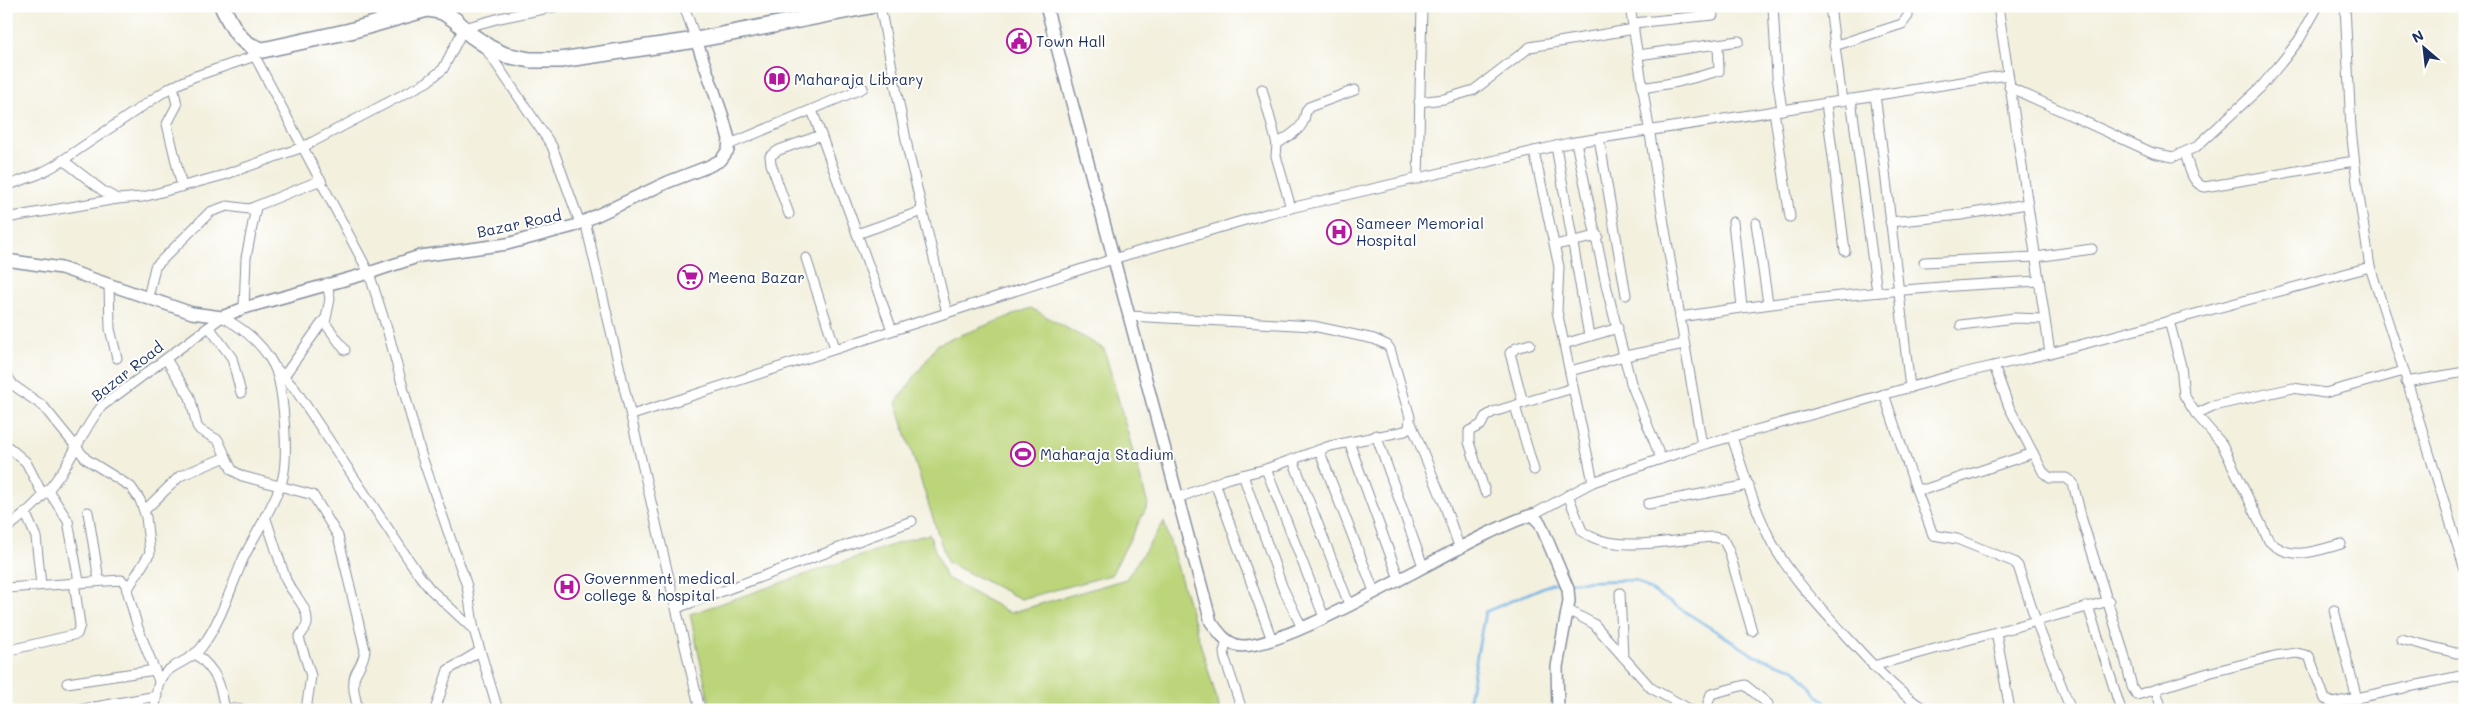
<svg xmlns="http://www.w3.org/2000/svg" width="2471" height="716" viewBox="0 0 2471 716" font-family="Mali,sans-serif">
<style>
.green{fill:#bcd57a;stroke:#6c826c}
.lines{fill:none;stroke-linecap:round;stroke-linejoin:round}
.stream{stroke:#6cb1e2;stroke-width:2.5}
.minor-casing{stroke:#87909e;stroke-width:11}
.tertiary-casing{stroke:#87909e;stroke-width:14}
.trunk-casing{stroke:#87909e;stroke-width:18}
.minor{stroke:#fff;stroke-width:9}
.tertiary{stroke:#fff;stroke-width:11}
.trunk{stroke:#fff;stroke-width:15}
.labels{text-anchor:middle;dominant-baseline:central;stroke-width:4;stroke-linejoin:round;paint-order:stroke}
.poi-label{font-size:15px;fill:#1b2f5e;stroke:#fff;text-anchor:start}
.street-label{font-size:15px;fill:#1b2f5e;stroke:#fff}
</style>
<rect width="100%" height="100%" fill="#fff"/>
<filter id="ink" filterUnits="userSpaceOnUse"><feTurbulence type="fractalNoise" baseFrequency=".02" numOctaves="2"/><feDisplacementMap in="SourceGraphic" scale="10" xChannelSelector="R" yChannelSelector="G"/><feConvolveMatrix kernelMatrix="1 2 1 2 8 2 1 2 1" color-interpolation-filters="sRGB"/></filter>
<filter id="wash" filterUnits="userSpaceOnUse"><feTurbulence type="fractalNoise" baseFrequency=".0096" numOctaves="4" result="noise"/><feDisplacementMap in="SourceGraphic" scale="20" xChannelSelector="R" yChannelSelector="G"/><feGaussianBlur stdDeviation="1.12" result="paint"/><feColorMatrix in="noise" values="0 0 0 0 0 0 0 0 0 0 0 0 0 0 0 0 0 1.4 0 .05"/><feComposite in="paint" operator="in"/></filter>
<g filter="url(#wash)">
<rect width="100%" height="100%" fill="#f3f0de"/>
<!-- green -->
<g class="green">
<polygon points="1031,308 1104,349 1148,505 1111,575 1021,599 947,562 896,403 938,344"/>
<polygon points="1164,522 1220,710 711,710 690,614 907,540 929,534 945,577 1010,613 1126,579"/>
</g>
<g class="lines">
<!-- stream -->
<g class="stream">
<polyline points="1568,582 1635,580 1755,656 1795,669 1822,700 1841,710"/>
<polyline points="1467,710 1485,612 1553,583 1560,583"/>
</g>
</g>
</g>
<g filter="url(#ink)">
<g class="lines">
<defs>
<g id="minor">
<polyline points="372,6 387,19"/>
<polyline points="684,6 696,40"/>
<polyline points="880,6 909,155 947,313"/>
<polyline points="1630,6 1664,224 1702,445"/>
<polyline points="1773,6 1777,76 1782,110"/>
<polyline points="1830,6 1842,101"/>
<polyline points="1998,6 2050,353"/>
<polyline points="2345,6 2351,129 2357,183 2370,267 2404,371 2465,570"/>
<polyline points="1633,23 1713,15"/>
<polyline points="1834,46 1902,24 1908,16 1908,6"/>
<polyline points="250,47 369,273 388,332 421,454 467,586 474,630 498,710"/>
<polyline points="486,49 552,146 580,223"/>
<polyline points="1638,55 1739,41"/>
<polyline points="173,86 177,105 167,124 182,187"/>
<polyline points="2009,87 2153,153 2173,157 2196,147 2207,137 2260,88 2281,63 2299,40 2318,6"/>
<polyline points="1642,88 1678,82 1719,71 1718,44"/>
<polyline points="1262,89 1277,144"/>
<polyline points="1875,95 1884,163 1910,388"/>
<polyline points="1851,99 1877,292"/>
<polyline points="1419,102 1444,99 1474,90 1530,47 1634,29"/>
<polyline points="1826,103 1845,251"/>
<polyline points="812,110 892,330"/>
<polyline points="1774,111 1790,217"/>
<polyline points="1599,138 1626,295"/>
<polyline points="1576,142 1607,289 1631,383 1661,459"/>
<polyline points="728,145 863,88"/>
<polyline points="1556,146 1589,336"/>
<polyline points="1534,151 1559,267 1557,311 1593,482"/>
<path d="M2185,153C2189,165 2191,184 2205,187L2354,161"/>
<polyline points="63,160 103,191 117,199 143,197 224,175 303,147 427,82 443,69 464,28 500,18 558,6"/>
<polyline points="1418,179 1422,6"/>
<polyline points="6,186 39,174 54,166 168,89 193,77 255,56"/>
<path d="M1291,208L1276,156L1277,144C1285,138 1299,132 1303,122C1306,116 1304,112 1309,107L1355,90"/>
<polyline points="789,214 771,164 770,156 779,150 821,135"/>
<polyline points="6,218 117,199"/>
<polyline points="585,221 700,710"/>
<polyline points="1733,222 1742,307"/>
<polyline points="1890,222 1961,215 2027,204"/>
<polyline points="1756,223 1768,303"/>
<polyline points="857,234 922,211"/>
<polyline points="1555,245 1598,236"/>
<polyline points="806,258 835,348"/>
<polyline points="1924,262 2036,257 2092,249"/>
<polyline points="327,283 330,299 325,323 345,350"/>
<polyline points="109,284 110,329 117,358"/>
<polyline points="148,298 155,267 210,212 227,206 249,209 321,180"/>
<polyline points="244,308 246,258 256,207"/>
<polyline points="1129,316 1313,326 1374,339 1387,345 1390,349 1410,417 1409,428 1405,431 1330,446 1266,469 1226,479 1178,498"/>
<path d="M1680,317C1799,298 1918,287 2039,281"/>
<path d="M2169,321L2181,366L2184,395L2196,414L2222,444L2269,541C2290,562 2316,551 2341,544"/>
<polyline points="1961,325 2014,318 2044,319"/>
<polyline points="209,327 232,358 241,393"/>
<polyline points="1564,344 1618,328"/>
<path d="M166,359L190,397L197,426L200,430L218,440L232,470L242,476L313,495L338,536L365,650C364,660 360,665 356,673C351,683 355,700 359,710"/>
<polyline points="1994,366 2009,407 2043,472 2050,478 2066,478 2073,483 2082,520 2124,654 2132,687 2137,695 2208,673 2275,656 2297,653 2309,656 2325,699 2333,703 2465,675"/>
<polyline points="276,368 295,389 419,575 430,589 474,630"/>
<polyline points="1570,371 1625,356 1684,344"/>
<polyline points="6,374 13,385 43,406 86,459 131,487 140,500 146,517 150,553 127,590"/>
<polyline points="284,376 324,320"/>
<polyline points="2406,382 2465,372"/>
<polyline points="1884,394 1916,489 1926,489 2033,453"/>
<polyline points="1523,403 1510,353 1516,348 1530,344"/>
<polyline points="1515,406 1534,470"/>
<polyline points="2196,414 2213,406 2293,388 2325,393 2404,371"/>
<polyline points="632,415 1113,259 1269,213 1569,143 2007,75"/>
<polyline points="1411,423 1443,501 1460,549"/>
<polyline points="1376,435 1423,566"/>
<path d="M1732,437C1744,473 1755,510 1772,543C1791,577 1820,607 1846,636C1871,663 1894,690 1926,710"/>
<polyline points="1349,442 1399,579"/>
<polyline points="6,445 26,462 43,495"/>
<polyline points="1319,450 1374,591"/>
<polyline points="1293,460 1349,604"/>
<polyline points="1266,469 1324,617"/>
<polyline points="1243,475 1282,586 1302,628"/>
<polyline points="1215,483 1272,640"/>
<polyline points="1916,489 1933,535 1957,539 2014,562 2018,566 2036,621 2071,710"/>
<polyline points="48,490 68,521 79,581"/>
<polyline points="1485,492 1469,442 1469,431 1481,425 1485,417 1493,412 1573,388"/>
<path d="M1568,495L1582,531C1612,555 1678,539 1713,537L1723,539L1729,551L1752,631"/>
<polyline points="1648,504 1749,485"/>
<polyline points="145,510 180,476 226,457"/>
<polyline points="25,512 36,537 41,585"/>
<polyline points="88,512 99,580"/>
<polyline points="1532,515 1593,482 1702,445 1954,375 2050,353 2370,267"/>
<path d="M265,516L286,580C292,594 309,606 307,624C306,629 301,633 299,638L311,676L306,710"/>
<path d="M6,529C26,514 47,494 61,473C76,451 85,426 102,406L222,317C243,328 263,344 274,366C284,387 289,458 282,481C273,508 255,534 243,559C231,588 220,623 201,648C190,662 167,665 160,680C156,688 156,701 155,710"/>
<polyline points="6,588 121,580 125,583 138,628 159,681"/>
<polyline points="1620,593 1623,657"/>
<polyline points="2088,606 2121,710"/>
<polyline points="677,608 912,521"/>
<polyline points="1568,610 1594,624 1651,688 1691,710"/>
<polyline points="2334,610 2357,699"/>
<polyline points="1996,632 2010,710"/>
<polyline points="2401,639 2456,653 2465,653"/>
<polyline points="1227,640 1224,652 1225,659 1242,710"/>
<polyline points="6,651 77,634 80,625 74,582"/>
<path d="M195,653C217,672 220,681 225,710"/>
<polyline points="1873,666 2109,601"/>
<polyline points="67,683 155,670"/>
<polyline points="2156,690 2162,710"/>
<polyline points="224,708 244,710"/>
<polyline points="78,710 157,696"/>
<polyline points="435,710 448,670 480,651"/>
<polyline points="1708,710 1708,703 1711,694 1745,685 1768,704"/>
<polyline points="2452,710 2465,707"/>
</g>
<g id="tertiary">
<path d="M1046,6L1211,622C1218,631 1224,641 1236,645C1278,658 1474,531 1532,515L1540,523L1568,589L1569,601L1557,667L1558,710"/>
<polyline points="6,260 61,268 192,313 222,317 244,308 369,273 420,256 507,244 574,226 668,182 707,167 721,160 728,150 729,139 722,114 696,40"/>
</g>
<path id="trunk" d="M222,6C232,26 239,45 263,50L350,31L427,9L443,12L455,20L471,35L490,48L505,55L530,60H560L696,40L870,6"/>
</defs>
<!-- minor casing -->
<use href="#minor" class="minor-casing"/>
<!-- tertiary casing -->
<use href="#tertiary" class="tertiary-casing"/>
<!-- trunk casing -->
<use href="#trunk" class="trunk-casing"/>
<!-- minor -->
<use href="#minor" class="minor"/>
<!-- tertiary -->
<use href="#tertiary" class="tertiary"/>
<!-- trunk -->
<use href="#trunk" class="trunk"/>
</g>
</g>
<!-- icons -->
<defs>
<symbol id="civic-ring" viewBox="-11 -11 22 22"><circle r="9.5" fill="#fff" stroke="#b5179e" stroke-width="1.5"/><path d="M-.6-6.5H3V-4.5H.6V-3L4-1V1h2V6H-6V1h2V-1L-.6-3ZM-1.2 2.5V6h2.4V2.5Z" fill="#b5179e"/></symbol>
<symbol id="library-ring" viewBox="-11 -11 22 22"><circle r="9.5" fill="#fff" stroke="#b5179e" stroke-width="1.5"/><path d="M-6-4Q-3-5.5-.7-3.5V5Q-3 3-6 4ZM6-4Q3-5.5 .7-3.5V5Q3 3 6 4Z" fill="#b5179e"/></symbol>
<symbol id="hospital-ring" viewBox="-11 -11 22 22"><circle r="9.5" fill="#fff" stroke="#b5179e" stroke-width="1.5"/><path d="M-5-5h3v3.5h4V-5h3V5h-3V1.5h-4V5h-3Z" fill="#b5179e"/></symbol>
<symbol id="supermarket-ring" viewBox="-11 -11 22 22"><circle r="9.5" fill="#fff" stroke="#b5179e" stroke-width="1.5"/><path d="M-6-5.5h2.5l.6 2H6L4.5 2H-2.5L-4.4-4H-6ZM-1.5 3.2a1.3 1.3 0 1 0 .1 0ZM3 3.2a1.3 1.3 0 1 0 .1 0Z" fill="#b5179e"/></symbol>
<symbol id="stadium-ring" viewBox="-11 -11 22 22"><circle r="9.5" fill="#fff" stroke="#b5179e" stroke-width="1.5"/><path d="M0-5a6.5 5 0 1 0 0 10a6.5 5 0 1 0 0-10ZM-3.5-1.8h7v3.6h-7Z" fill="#b5179e"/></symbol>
</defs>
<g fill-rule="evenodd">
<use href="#civic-ring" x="1005" y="27" width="28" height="28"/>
<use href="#library-ring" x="763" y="65" width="28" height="28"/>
<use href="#hospital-ring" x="1325" y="218" width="28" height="28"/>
<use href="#supermarket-ring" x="676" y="263" width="28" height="28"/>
<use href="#stadium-ring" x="1009" y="440" width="28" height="28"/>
<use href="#hospital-ring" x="553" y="573" width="28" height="28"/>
</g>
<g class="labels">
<!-- poi labels -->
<g class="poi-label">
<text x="1036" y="41">Town Hall</text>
<text x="794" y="79">Maharaja Library</text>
<text x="1356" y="223">Sameer Memorial<tspan x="1356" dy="17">Hospital</tspan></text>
<text x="708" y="277">Meena Bazar</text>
<text x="1040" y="454">Maharaja Stadium</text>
<text x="584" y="578">Government medical<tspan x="584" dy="17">college &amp; hospital</tspan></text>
</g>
<!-- street labels -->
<g class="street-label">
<text transform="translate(519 223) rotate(-12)">Bazar Road</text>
<text transform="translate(127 371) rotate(-38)">Bazar Road</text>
</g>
</g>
<!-- margin -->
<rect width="2471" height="716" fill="none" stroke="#fff" stroke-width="25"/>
<!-- north arrow -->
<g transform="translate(2424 48) rotate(332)" stroke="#ffffff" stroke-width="4" paint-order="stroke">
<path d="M0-4L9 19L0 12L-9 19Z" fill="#1b2f5e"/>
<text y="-8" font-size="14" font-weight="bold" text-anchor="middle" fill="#1b2f5e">N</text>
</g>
</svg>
